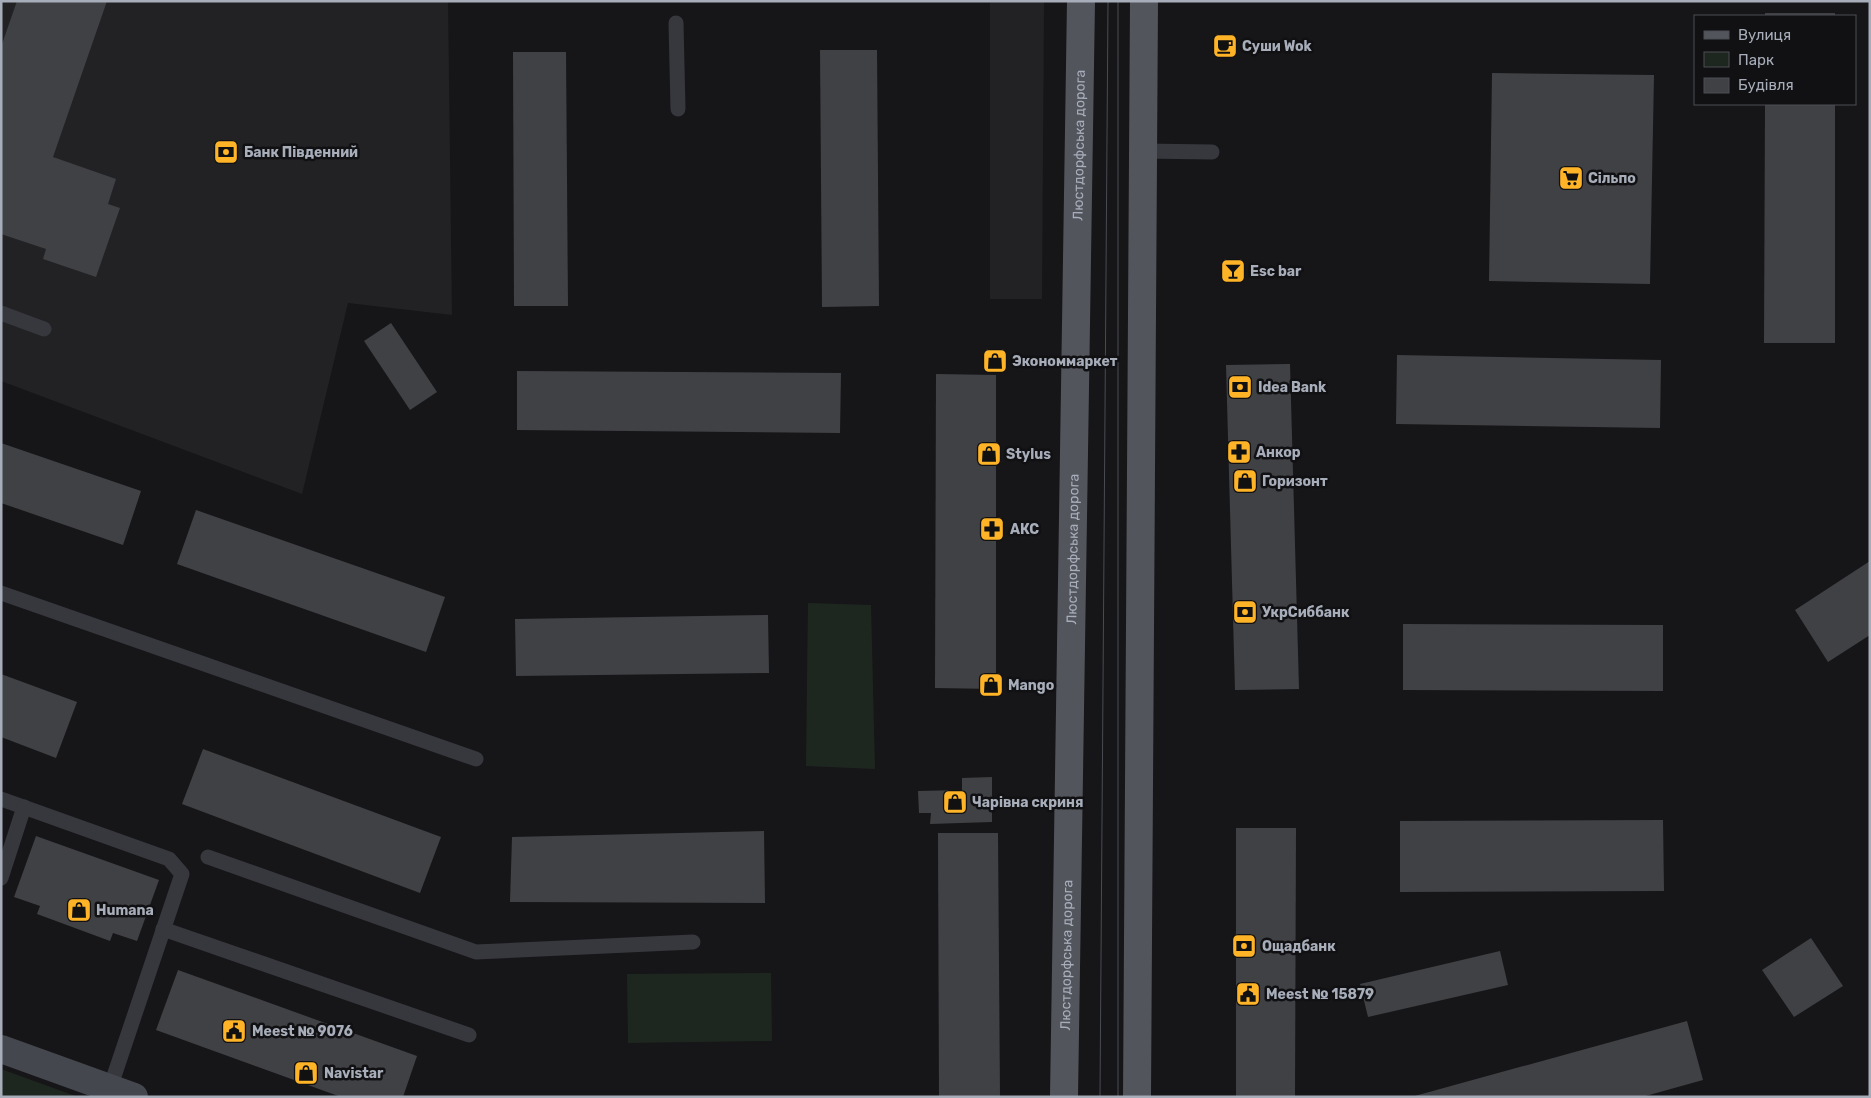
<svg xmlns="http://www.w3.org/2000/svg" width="1871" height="1098" viewBox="0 0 1871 1098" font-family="Rubik,sans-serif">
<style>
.built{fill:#222225}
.green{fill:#1e271f}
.building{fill:#404145}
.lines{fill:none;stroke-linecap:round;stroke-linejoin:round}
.lane{stroke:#37383e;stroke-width:15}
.secondary{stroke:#45474e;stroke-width:28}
.primary{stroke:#53555d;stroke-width:28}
.tram{stroke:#4a4c53;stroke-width:1}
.labels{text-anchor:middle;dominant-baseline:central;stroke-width:5;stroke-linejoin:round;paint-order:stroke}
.poi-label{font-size:14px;font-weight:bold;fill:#a7adb9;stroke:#111113;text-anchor:start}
.street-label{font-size:14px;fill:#a7adb9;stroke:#111113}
</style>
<rect width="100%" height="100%" fill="#161618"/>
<!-- built -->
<g class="built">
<polygon points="1,1 448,1 452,315 348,303 302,494 1,381"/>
<polygon points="990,1 1044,1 1042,299 990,299"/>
</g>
<!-- green -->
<g class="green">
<polygon points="808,603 871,605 875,769 806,766"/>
<polygon points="771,973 772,1041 628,1043 627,974"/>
<polygon points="1,1069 78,1097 1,1097"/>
</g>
<!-- building -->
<g class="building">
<polygon points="17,1 107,1 53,157 116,179 108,204 120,208 96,277 43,259 46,249 1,234 1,47"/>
<rect x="1765" y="13" width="70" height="3"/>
<polygon points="820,50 877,50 879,306 822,307"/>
<polygon points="513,52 566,52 568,306 514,306"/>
<polygon points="1492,73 1654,75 1650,284 1489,281"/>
<polygon points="1765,104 1835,104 1835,343 1764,343"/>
<polygon points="391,323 437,392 410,410 364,341"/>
<polygon points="1397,355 1661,360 1660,428 1396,424"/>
<polygon points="1290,364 1299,689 1235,690 1226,365"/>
<polygon points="517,371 841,373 840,433 517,430"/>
<polygon points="936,374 996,375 996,689 935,688"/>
<polygon points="1,443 141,491 123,545 1,503"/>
<polygon points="196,510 445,597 426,652 177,564"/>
<polygon points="1870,561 1870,635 1828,662 1795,610"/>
<polygon points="768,615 769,673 516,676 515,619"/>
<polygon points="1403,624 1663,625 1663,691 1403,690"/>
<polygon points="1,674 77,702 56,758 1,737"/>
<polygon points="203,749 441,837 420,893 182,804"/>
<polygon points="992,777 992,822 930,824 931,813 919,813 918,791 962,790 962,778"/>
<polygon points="1663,820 1664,891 1400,892 1400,821"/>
<polygon points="1236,828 1296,828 1295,1097 1236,1097"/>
<polygon points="764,831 765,903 510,902 512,837"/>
<polygon points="938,833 998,833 1000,1097 939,1097"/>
<polygon points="36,836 159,880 137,941 113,933 110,941 37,914 40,906 14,897"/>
<polygon points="1811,938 1843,986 1794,1017 1762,970"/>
<polygon points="1500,951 1508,985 1368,1017 1360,984"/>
<polygon points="178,970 417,1056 403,1097 341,1097 156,1030"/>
<polygon points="1687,1021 1703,1080 1642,1097 1411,1097"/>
</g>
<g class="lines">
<!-- lane -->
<g class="lane">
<polyline points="676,23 678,109"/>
<polyline points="1143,151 1212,152"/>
<polyline points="1,313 44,329"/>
<polyline points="1,593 476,759"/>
<polyline points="1,799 169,859 182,874 110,1088"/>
<polyline points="208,857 476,952 693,942"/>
<polyline points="1,878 24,807"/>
<polyline points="163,929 469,1035"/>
</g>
<!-- secondary -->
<polyline class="secondary" points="1,1049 134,1097"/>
<!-- primary -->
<g class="primary">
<path id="s1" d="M1064,1097L1081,1"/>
<polyline points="1137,1097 1144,1"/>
</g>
<!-- tram -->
<g class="tram">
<polyline points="1100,1097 1108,1"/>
<polyline points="1118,1097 1118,1"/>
</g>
</g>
<!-- icons -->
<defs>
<symbol id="cafe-square" viewBox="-11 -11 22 22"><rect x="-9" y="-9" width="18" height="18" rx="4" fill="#ffb427" stroke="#111113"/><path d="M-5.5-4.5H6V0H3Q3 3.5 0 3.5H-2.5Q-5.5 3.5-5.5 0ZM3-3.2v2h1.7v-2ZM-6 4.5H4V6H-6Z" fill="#111"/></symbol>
<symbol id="bank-square" viewBox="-11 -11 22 22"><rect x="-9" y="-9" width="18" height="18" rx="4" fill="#ffb427" stroke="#111113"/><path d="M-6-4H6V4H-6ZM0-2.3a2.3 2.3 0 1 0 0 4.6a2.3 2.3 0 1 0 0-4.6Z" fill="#111"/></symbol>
<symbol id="supermarket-square" viewBox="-11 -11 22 22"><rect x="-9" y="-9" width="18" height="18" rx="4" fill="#ffb427" stroke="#111113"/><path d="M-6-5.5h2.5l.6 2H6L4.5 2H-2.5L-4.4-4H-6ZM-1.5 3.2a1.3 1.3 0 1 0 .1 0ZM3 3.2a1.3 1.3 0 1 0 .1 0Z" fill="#111"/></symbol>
<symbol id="bar-square" viewBox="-11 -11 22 22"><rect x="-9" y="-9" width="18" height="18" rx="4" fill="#ffb427" stroke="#111113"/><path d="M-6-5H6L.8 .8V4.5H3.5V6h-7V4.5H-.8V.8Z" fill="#111"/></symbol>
<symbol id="shop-square" viewBox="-11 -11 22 22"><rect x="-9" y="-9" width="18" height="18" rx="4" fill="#ffb427" stroke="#111113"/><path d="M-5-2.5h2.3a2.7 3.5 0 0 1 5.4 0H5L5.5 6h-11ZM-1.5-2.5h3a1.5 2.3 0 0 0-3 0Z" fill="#111"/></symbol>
<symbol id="pharmacy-square" viewBox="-11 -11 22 22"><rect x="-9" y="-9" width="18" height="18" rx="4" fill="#ffb427" stroke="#111113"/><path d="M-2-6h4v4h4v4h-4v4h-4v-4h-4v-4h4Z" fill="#111"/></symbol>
<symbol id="civic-square" viewBox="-11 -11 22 22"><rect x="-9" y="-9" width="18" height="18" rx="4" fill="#ffb427" stroke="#111113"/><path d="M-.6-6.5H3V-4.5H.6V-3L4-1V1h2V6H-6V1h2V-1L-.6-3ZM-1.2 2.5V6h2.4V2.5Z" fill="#111"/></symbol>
</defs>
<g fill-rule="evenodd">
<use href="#cafe-square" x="1211" y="32" width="28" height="28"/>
<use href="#bank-square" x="212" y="138" width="28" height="28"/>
<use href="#supermarket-square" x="1557" y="164" width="28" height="28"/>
<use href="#bar-square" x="1219" y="257" width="28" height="28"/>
<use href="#shop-square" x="981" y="347" width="28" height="28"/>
<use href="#bank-square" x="1226" y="373" width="28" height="28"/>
<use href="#pharmacy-square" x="1225" y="438" width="28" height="28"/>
<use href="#shop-square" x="975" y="440" width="28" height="28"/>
<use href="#shop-square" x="1231" y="467" width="28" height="28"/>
<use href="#pharmacy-square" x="978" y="515" width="28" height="28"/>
<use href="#bank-square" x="1231" y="598" width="28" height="28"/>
<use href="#shop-square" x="977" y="671" width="28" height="28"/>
<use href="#shop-square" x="941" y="788" width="28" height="28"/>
<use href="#shop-square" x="65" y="896" width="28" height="28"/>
<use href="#bank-square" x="1230" y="932" width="28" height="28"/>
<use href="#civic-square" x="1234" y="980" width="28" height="28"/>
<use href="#civic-square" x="220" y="1017" width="28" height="28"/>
<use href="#shop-square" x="292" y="1059" width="28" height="28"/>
</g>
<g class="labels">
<!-- poi labels -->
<g class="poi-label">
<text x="1242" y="46">Суши Wok</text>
<text x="244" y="152">Банк Південний</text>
<text x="1588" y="178">Сільпо</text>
<text x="1250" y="271">Esc bar</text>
<text x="1012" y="361">Экономмаркет</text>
<text x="1258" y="387">Idea Bank</text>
<text x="1256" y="452">Анкор</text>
<text x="1006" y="454">Stylus</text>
<text x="1262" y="481">Горизонт</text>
<text x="1010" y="529">АКС</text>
<text x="1262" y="612">УкрСиббанк</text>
<text x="1008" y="685">Mango</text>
<text x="972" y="802">Чарівна скриня</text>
<text x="96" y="910">Humana</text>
<text x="1262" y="946">Ощадбанк</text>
<text x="1266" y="994">Meest № 15879</text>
<text x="252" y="1031">Meest № 9076</text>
<text x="324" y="1073">Navistar</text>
</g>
<!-- street labels -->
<g class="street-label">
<text stroke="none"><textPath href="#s1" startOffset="952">Люстдорфська дорога</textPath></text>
<text stroke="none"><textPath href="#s1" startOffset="548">Люстдорфська дорога</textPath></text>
<text stroke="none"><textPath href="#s1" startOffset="142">Люстдорфська дорога</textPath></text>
</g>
</g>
<!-- border -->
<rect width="1871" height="1098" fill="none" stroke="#a7adb9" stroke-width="5"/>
<!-- legend -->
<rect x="1694" y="15" width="162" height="90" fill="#111113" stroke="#4d4f55"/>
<rect x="1704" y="31" width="25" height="8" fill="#53555d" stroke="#4d4f55"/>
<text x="1738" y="40" font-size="15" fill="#a7adb9">Вулиця</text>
<rect x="1704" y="52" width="25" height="15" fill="#1e271f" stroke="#4d4f55"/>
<text x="1738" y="65" font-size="15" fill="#a7adb9">Парк</text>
<rect x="1704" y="78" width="25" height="15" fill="#404145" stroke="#4d4f55"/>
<text x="1738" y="90" font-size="15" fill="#a7adb9">Будівля</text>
</svg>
